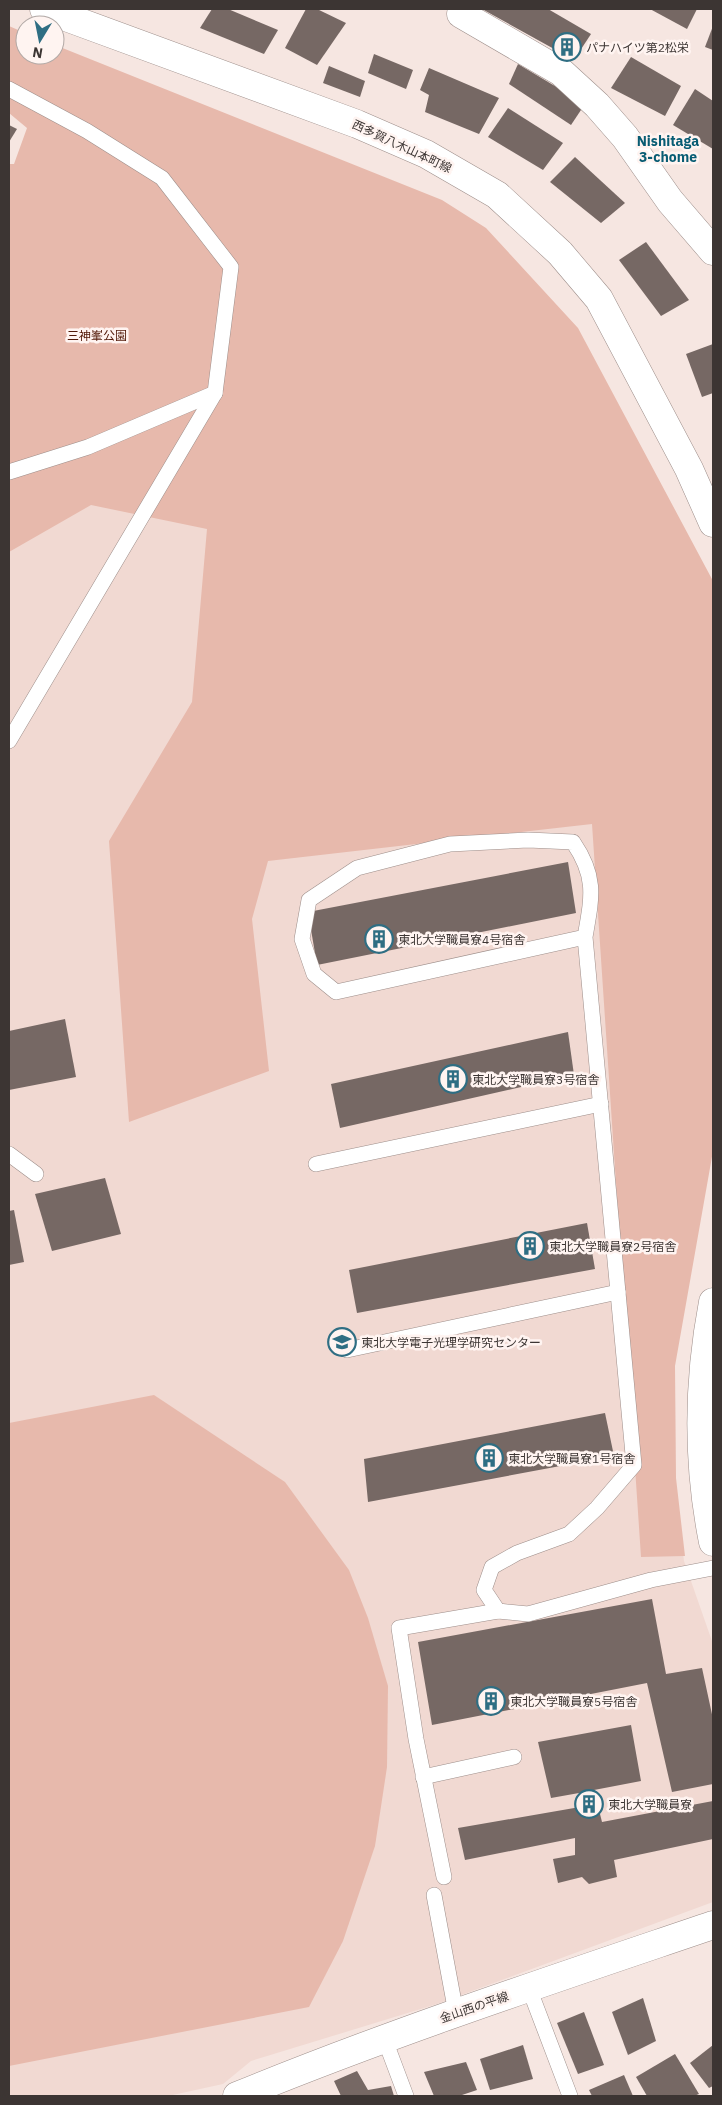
<svg xmlns="http://www.w3.org/2000/svg" width="722" height="2105" viewBox="0 0 722 2105" font-family="'IBM Plex Sans','Noto Sans JP',sans-serif">
<style>
.built{fill:#f1d9d2}
.green{fill:#e7b9ac}
.building{fill:#766864}
.lines{fill:none;stroke-linecap:round;stroke-linejoin:round}
.service-casing{stroke:#9d8e8a;stroke-width:16}
.minor-casing{stroke:#9d8e8a;stroke-width:29}
.tertiary-casing{stroke:#9d8e8a;stroke-width:29}
.service{stroke:#fff;stroke-width:15}
.minor{stroke:#fff;stroke-width:28}
.tertiary{stroke:#fff;stroke-width:28}
.labels{text-anchor:middle;dominant-baseline:central;stroke-width:5;stroke-linejoin:round;paint-order:stroke}
.poi-label{font-size:12px;fill:#3c3533;stroke:#fff4f1;text-anchor:start}
.street-label{font-size:12px;fill:#3c3533;stroke:#fff4f1}
.park-label{font-size:12px;fill:#511807;stroke:#fff4f1}
.neighbourhood-label{font-size:14px;font-weight:bold;fill:#085c73;stroke:#fff4f1}
</style>
<rect width="100%" height="100%" fill="#f6e6e1"/>
<!-- built -->
<polygon class="built" points="83,462 713,598 666,1409 684,1561 713,1644 713,1902 437,2004 251,2061 223,2084 168,2096 9,2096 9,497"/>
<!-- green -->
<g class="green">
<polygon points="9,26 25,33 25,55 55,55 55,45 442,200 486,228 578,328 713,581 713,1151 675,1366 676,1478 685,1556 641,1557 592,824 268,861 252,919 269,1071 129,1122 109,841 192,702 207,529 91,505 9,552 9,164 14,164 27,128 9,113"/>
<polygon points="154,1395 285,1482 349,1570 368,1618 388,1686 387,1767 375,1846 343,1941 309,2007 9,2066 9,1423"/>
</g>
<!-- building -->
<g class="building">
<polygon points="212,9 228,9 278,30 264,54 200,28"/>
<polygon points="306,9 317,9 346,23 317,65 285,48"/>
<polygon points="482,9 548,9 591,34 574,60"/>
<polygon points="650,9 697,9 687,29"/>
<polygon points="713,26 713,50 705,47"/>
<polygon points="374,54 413,70 406,89 368,73"/>
<polygon points="631,57 681,86 665,116 611,88"/>
<polygon points="518,64 585,104 571,125 509,84"/>
<polygon points="329,66 365,81 360,97 323,83"/>
<polygon points="429,68 499,98 479,134 425,112 429,95 420,90"/>
<polygon points="695,89 713,101 713,149 673,125"/>
<polygon points="508,108 563,143 543,170 488,137"/>
<polygon points="9,125 17,129 9,142"/>
<polygon points="575,157 625,203 601,223 550,182"/>
<polygon points="646,242 689,300 661,316 619,260"/>
<polygon points="713,344 713,393 702,397 686,354"/>
<polygon points="568,862 576,913 317,965 308,912"/>
<polygon points="65,1019 76,1077 9,1090 9,1031"/>
<polygon points="568,1032 574,1075 340,1128 331,1084"/>
<polygon points="105,1178 121,1234 52,1251 35,1194"/>
<polygon points="14,1210 24,1262 9,1265 9,1211"/>
<polygon points="587,1223 595,1269 357,1313 349,1270"/>
<polygon points="605,1413 614,1456 368,1502 364,1459"/>
<polygon points="652,1599 666,1674 702,1668 713,1719 713,1784 672,1792 647,1683 432,1725 418,1642"/>
<polygon points="631,1725 641,1781 594,1790 602,1822 713,1801 713,1839 614,1860 617,1877 589,1884 582,1877 558,1883 553,1859 575,1855 575,1838 465,1860 458,1828 580,1807 579,1793 551,1798 538,1742"/>
<polygon points="643,1998 656,2041 628,2055 612,2012"/>
<polygon points="584,2012 604,2065 578,2074 557,2023"/>
<polygon points="523,2045 533,2079 490,2090 480,2059"/>
<polygon points="713,2045 713,2086 709,2088 690,2063"/>
<polygon points="675,2054 699,2094 694,2096 647,2096 636,2077"/>
<polygon points="466,2062 477,2090 459,2096 434,2096 424,2072"/>
<polygon points="357,2071 368,2090 391,2086 394,2096 341,2096 334,2081"/>
<polygon points="624,2075 633,2096 592,2096 589,2090"/>
</g>
<g class="lines">
<defs>
<g id="service">
<polyline points="9,89 87,131 162,178 231,267 215,393 88,447 9,472"/>
<polyline points="9,741 215,393"/>
<path d="M585,937L336,992L314,974L302,939L309,900L357,868L450,844L528,840L573,842C597,877 592,897 585,937L634,1465L597,1508L569,1534L517,1553L492,1567L484,1590L498,1611L528,1614L651,1580L713,1568"/>
<polyline points="9,1154 36,1174"/>
<polyline points="316,1164 601,1104"/>
<polyline points="347,1350 618,1292"/>
<polyline points="423,1777 514,1757"/>
<polyline points="444,1877 416,1739 399,1628 498,1611"/>
<polyline points="434,1895 456,2013"/>
<polyline points="529,1988 570,2096"/>
<polyline points="385,2040 406,2096"/>
</g>
<g id="minor">
<polyline points="462,9 461,14 561,72 597,105 625,137 670,201 713,251"/>
<path d="M237,2096C393,2032 554,1979 713,1925"/>
</g>
<g id="tertiary">
<polyline points="44,9 357,124 426,154 497,195 560,253 599,299 689,469 713,523"/>
<path d="M713,1302C698,1381 697,1462 713,1542"/>
</g>
</defs>
<!-- service casing -->
<use href="#service" class="service-casing"/>
<!-- minor casing -->
<use href="#minor" class="minor-casing"/>
<!-- tertiary casing -->
<use href="#tertiary" class="tertiary-casing"/>
<!-- service -->
<use href="#service" class="service"/>
<!-- minor -->
<use href="#minor" class="minor"/>
<!-- tertiary -->
<use href="#tertiary" class="tertiary"/>
</g>
<!-- icons -->
<defs>
<symbol id="building-ring" viewBox="-11 -11 22 22"><circle r="9.5" fill="#fff4f1" stroke="#2f6e83" stroke-width="1.5"/><path d="M-4-6H4V6H1V3H-1V6H-4ZM-2.5-4.3h1.7v1.8h-1.7ZM.8-4.3h1.7v1.8H.8ZM-2.5-1h1.7V.8h-1.7ZM.8-1h1.7V.8H.8Z" fill="#2f6e83"/></symbol>
<symbol id="university-ring" viewBox="-11 -11 22 22"><circle r="9.5" fill="#fff4f1" stroke="#2f6e83" stroke-width="1.5"/><path d="M0-5L7-2L0 1L-7-2ZM-4 1L0 2.5L4 1V4Q0 6-4 4Z" fill="#2f6e83"/></symbol>
</defs>
<g fill-rule="evenodd">
<use href="#building-ring" x="551" y="31" width="32" height="32"/>
<use href="#building-ring" x="363" y="923" width="32" height="32"/>
<use href="#building-ring" x="437" y="1063" width="32" height="32"/>
<use href="#building-ring" x="514" y="1230" width="32" height="32"/>
<use href="#university-ring" x="326" y="1326" width="32" height="32"/>
<use href="#building-ring" x="473" y="1442" width="32" height="32"/>
<use href="#building-ring" x="475" y="1685" width="32" height="32"/>
<use href="#building-ring" x="573" y="1788" width="32" height="32"/>
</g>
<g class="labels">
<!-- poi labels -->
<g class="poi-label">
<text x="586" y="47">パナハイツ第2松栄</text>
<text x="398" y="939">東北大学職員寮4号宿舎</text>
<text x="472" y="1079">東北大学職員寮3号宿舎</text>
<text x="549" y="1246">東北大学職員寮2号宿舎</text>
<text x="361" y="1342">東北大学電子光理学研究センター</text>
<text x="508" y="1458">東北大学職員寮1号宿舎</text>
<text x="510" y="1701">東北大学職員寮5号宿舎</text>
<text x="608" y="1804">東北大学職員寮</text>
</g>
<!-- street labels -->
<g class="street-label">
<text transform="translate(402 146) rotate(25)">西多賀八木山本町線</text>
<text transform="translate(474 2007) rotate(-19)">金山西の平線</text>
</g>
<!-- park labels -->
<g class="park-label">
<text x="97" y="335">三神峯公園</text>
</g>
<!-- neighbourhood labels -->
<g class="neighbourhood-label">
<text x="668" y="141">Nishitaga<tspan x="668" dy="16">3-chome</tspan></text>
</g>
</g>
<!-- border -->
<rect width="722" height="2105" fill="none" stroke="#3c3533" stroke-width="20"/>
<!-- north arrow -->
<g transform="translate(40 40) rotate(190)"><circle r="24" fill="#fff4f1" stroke="#b1a8a5"/>
<path d="M0-4L9 19L0 12L-9 19Z" fill="#2f6e83"/>
<text y="-8" font-size="14" font-weight="bold" text-anchor="middle" fill="#3c3533">N</text>
</g>
</svg>
